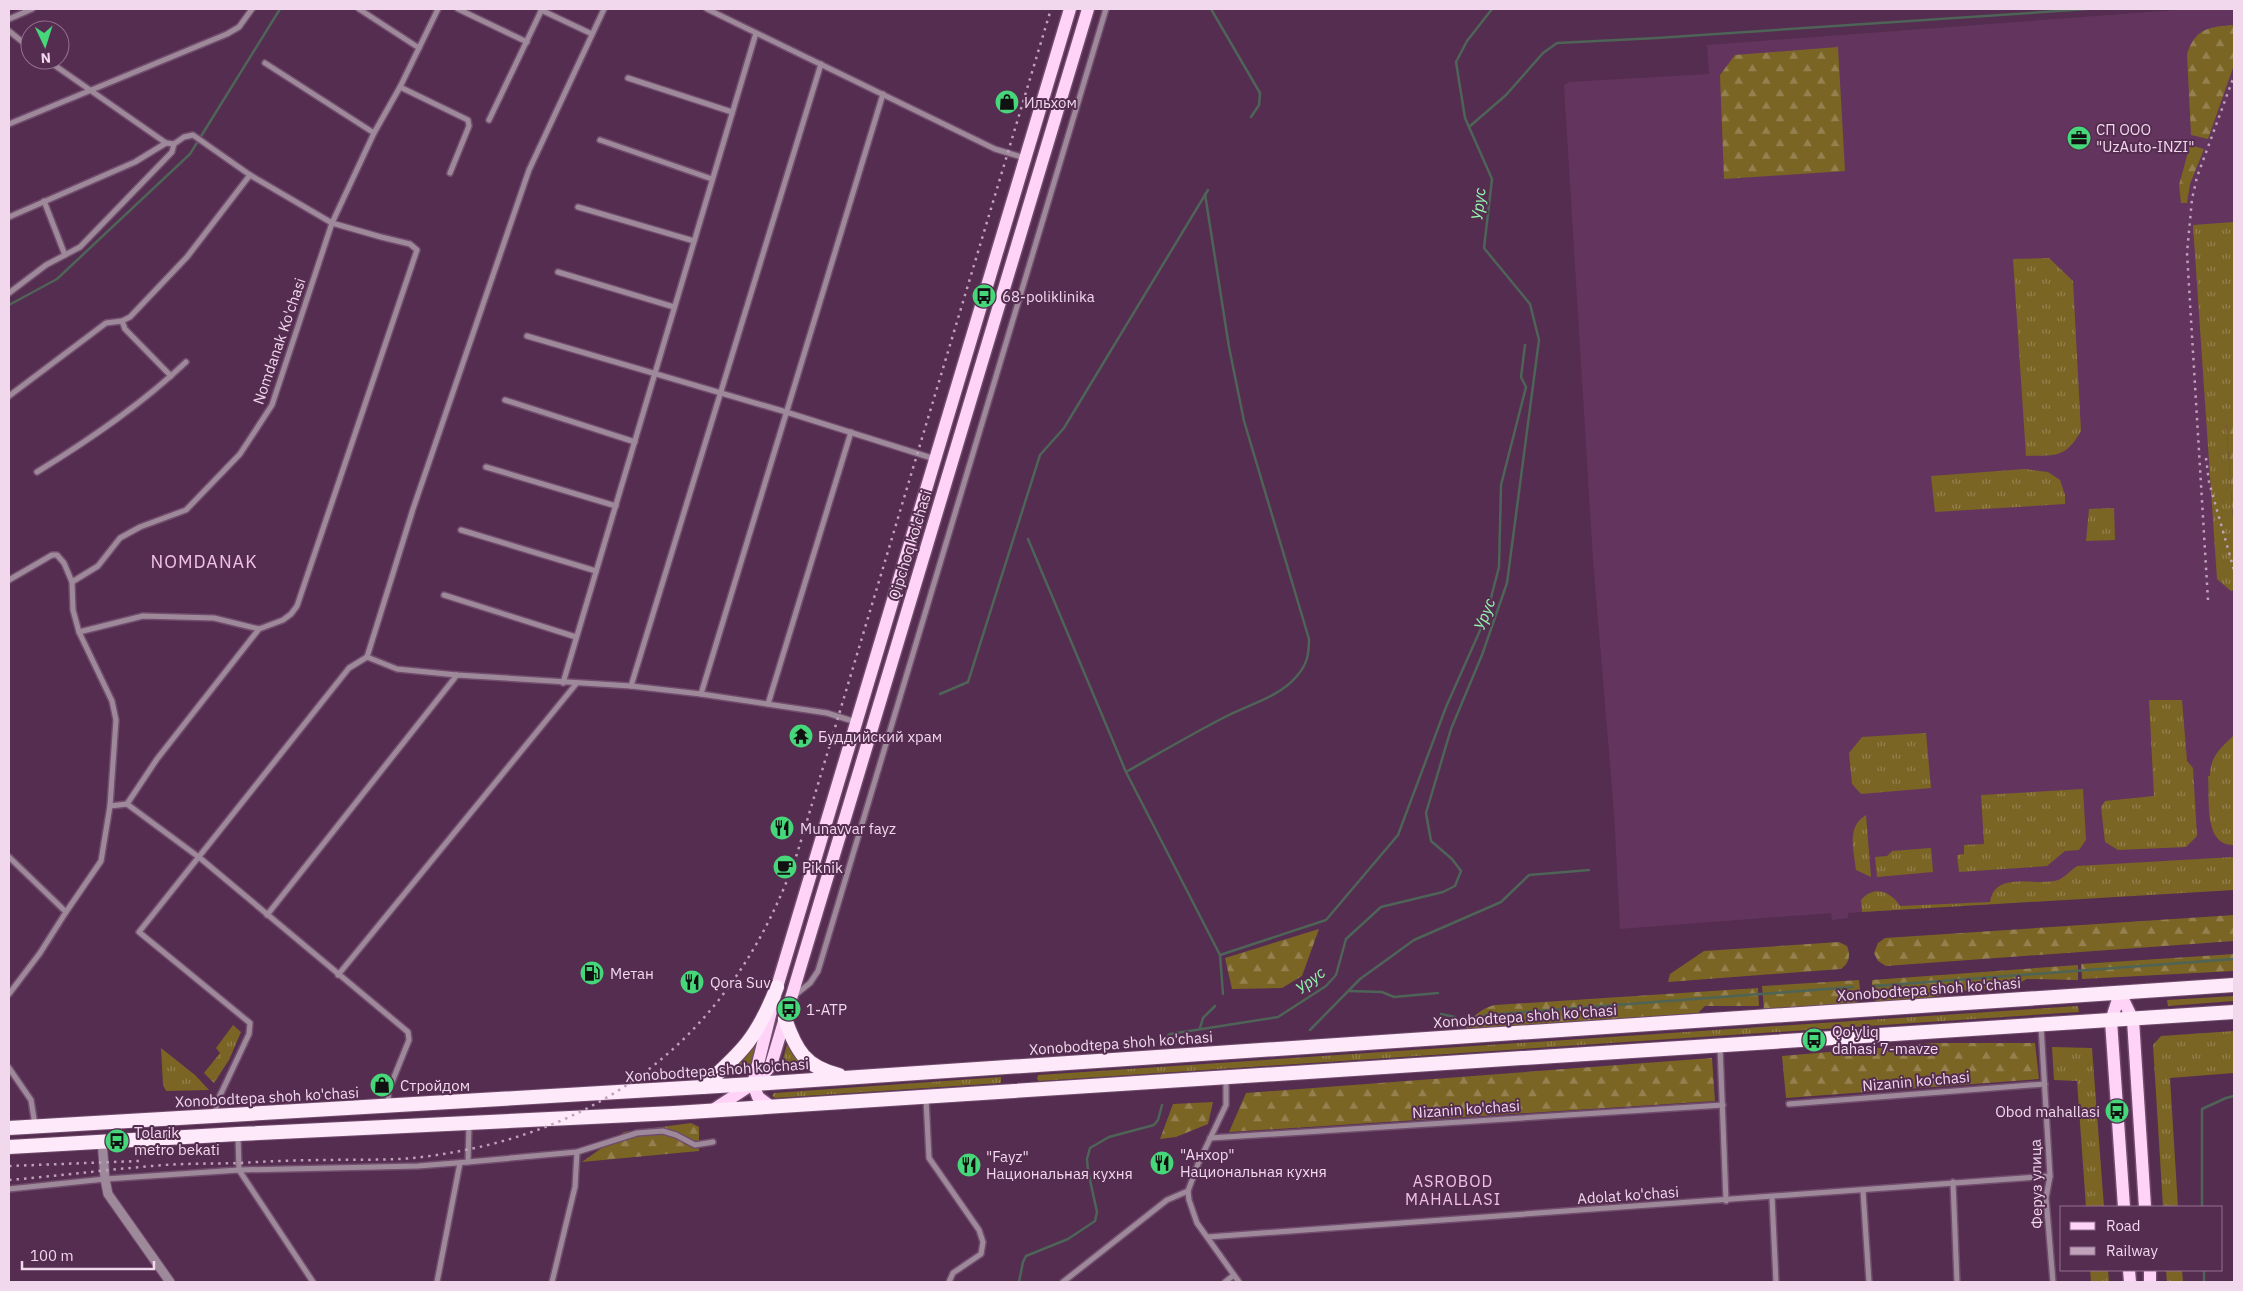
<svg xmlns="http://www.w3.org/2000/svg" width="2243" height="1291" viewBox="0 0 2243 1291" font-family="'IBM Plex Sans',sans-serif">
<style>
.built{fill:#63355e}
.grass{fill:url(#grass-tufts)}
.forest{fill:url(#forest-firs)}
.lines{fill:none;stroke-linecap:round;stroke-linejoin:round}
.stream{stroke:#4d6457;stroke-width:2.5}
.minor-casing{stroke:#714c6c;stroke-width:8}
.tertiary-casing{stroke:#714c6c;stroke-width:11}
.primary-casing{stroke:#714c6c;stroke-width:15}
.trunk-casing{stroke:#714c6c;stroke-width:16}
.minor{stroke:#9e899b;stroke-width:5}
.tertiary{stroke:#9e899b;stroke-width:9}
.primary{stroke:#fed3f7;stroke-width:12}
.trunk{stroke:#fee9fb;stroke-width:14}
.rail{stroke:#bfa1ba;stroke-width:2.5;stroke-dasharray:2.5 5;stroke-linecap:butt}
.labels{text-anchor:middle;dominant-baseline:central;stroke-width:4;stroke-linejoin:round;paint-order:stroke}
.poi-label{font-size:15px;fill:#f1d8ed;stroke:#552d50;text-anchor:start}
.street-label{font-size:15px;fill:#f1d8ed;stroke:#552d50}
.water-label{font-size:16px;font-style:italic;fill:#92f8ad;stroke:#552d50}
.neighbourhood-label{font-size:16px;letter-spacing:1px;fill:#f1c0ea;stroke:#552d50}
.quarter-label{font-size:18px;letter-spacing:1px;fill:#f1c0ea;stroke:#552d50}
</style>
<defs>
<pattern id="grass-tufts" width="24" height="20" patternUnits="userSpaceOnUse" patternTransform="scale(1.25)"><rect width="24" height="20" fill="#7a6524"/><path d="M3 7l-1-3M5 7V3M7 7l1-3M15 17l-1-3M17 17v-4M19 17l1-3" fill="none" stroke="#94814f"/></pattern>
<pattern id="forest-firs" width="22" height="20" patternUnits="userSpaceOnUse" patternTransform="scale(1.25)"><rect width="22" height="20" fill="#7a6524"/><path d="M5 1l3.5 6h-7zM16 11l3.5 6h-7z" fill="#94814f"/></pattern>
</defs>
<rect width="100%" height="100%" fill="#552d50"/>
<!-- built -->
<polygon class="built" points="2190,9 2234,9 2234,888 1848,913 1848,918 1832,920 1831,913 1620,929 1614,812 1593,559 1564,85 1569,82 1709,74 1707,45"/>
<!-- grass -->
<g class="grass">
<polygon points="2234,222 2234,420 2226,421 2234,532 2234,590 2231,591 2217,579 2193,225"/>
<path d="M2049,258L2073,281L2081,431C2065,459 2055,455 2026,456L2013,259Z"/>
<polygon points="2025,469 2048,472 2060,480 2065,495 2065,504 1935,512 1931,476"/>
<polygon points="2114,508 2115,540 2086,541 2089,509"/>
<polygon points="2149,700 2182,700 2187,761 2193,768 2197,836 2186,847 2118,850 2105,842 2101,807 2105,801 2154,796"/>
<polygon points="1926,733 1931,788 1861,794 1852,784 1849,753 1862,737"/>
<path d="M2234,735V845C2203,846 2210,798 2208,776H2210C2210,756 2221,748 2234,735Z"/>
<polygon points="2083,789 2086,840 2079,850 2065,851 2047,866 1959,872 1957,855 1964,854 1964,845 1984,844 1981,795"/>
<path d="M1866,815L1871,877L1856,870C1854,850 1846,827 1866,815Z"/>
<polygon points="1931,848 1933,872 1877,877 1875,857 1887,856 1892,851"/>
<path d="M2234,857V890L1862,912L1861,900C1874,885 1890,891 1900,906L1990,902C1995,870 2035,887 2058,880C2064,878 2071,870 2077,866Z"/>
<polygon points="2234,996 2234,1001 2168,1006 2167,1000"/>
<polygon points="2078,1006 2079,1012 1039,1081 1037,1079 1038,1075"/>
<polygon points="233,1025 241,1032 229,1060 214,1083 204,1073 220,1053 216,1048"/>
<polygon points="2234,1031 2234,1073 2170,1078 2178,1207 2163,1207 2153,1045 2161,1036"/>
<path d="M788,1040C792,1054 799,1062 811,1069L780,1071Z"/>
<polygon points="758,1041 750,1073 729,1074 745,1058"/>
<polygon points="2052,1047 2092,1048 2104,1207 2086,1207 2077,1081 2054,1080"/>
<polygon points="161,1048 195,1075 209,1090 166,1091 163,1085"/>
<polygon points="1001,1077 1001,1083 775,1098 772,1096 774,1093"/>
<polygon points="2090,1270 2108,1270 2109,1282 2091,1282"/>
<polygon points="2166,1270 2182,1270 2183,1282 2167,1282"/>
</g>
<!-- forest -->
<g class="forest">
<path d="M2234,25V65L2208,139L2191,135L2187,54C2196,27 2210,27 2234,25Z"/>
<polygon points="1838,47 1845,171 1724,179 1720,75 1735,55"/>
<polygon points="2190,145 2204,149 2190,184 2187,203 2181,203 2179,185"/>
<polygon points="2226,420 2234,420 2234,532"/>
<polygon points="2234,915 2234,941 1886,966 1878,961 1874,953 1878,943 1885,938"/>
<polygon points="1319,929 1302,976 1282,988 1232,989 1225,958"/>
<path d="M1839,942L1847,946C1851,956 1849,963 1841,969L1668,982L1670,974L1704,951Z"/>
<polygon points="2234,954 2234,971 2082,979 2081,964"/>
<polygon points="2078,965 2078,980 2027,979 2012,987 1959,991 1920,1000 1876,1002 1872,997 1872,980"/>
<polygon points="1859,980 1861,999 1855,1004 1764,1010 1762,986"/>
<path d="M1758,988L1759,1006H1705L1698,1013L1466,1029C1472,1016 1482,1008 1495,1005Z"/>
<polygon points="1935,1043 2035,1043 2039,1079 1786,1098 1782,1056"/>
<polygon points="1712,1058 1715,1101 1229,1132 1246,1093"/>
<polygon points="1213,1102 1208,1124 1176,1137 1160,1139 1173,1104"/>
<polygon points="691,1123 699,1127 699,1151 582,1162 624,1132"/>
</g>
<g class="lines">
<!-- stream -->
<g class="stream">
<polyline points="1211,9 1260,93 1259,105 1251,117"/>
<polyline points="1469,127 1506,95 1543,53 1557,43 1657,38 2088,9"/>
<polyline points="9,305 57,279 190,154 280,9"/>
<polyline points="1028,539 1126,772 1220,955 1223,994"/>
<polyline points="940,694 968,682 1040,455 1064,428 1208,190"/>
<path d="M1126,772C1158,754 1190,735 1223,718C1247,705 1278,698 1296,677C1307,665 1309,655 1309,639L1244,421L1229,347L1205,194"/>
<polyline points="1220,955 1326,920 1398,835 1446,707 1486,617 1499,567 1501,485 1526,387 1521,377 1525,345"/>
<polyline points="1875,986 2234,959"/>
<polyline points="1349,991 1382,992 1394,997 1438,993"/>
<polyline points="1441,1014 1455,1017"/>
<polyline points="1485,1015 1853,987"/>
<polyline points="1200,1028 1203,1018 1215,1006"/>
<polyline points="1310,1030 1360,979 1414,940 1501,902 1529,875 1589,870"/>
<polyline points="1162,1042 1170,1034 1278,1017 1326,986 1336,975 1346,939 1381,907 1443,892 1455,886 1461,871 1452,859 1431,841 1426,813 1451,729 1482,655 1507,583 1539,340 1530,304 1484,248 1492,179 1465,118 1456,62 1467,41 1492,9"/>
<polyline points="2202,1207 2202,1109 2226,1098 2234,1096"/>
<polyline points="2204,1270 2204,1282"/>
<polyline points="1019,1282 1023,1262 1026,1256 1068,1239 1095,1221 1097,1212 1088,1171 1087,1159 1090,1148 1109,1137 1154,1125 1158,1120 1162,1105"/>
</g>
<defs>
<g id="minor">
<polyline points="359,9 419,48"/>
<polyline points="458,9 527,42"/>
<polyline points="707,9 995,149 1025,158"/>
<polyline points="541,10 592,34"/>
<polyline points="9,19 32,9"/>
<polyline points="9,31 30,48"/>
<polyline points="47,60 166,143 174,144 184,137 193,135 250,175 332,223 381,237 410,244 417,250 297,606 291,614 283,620 259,629 214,618 143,616 79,632"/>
<polyline points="265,63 374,133"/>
<polyline points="628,78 732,112"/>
<polyline points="400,87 468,120 469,126 450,173"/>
<polyline points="489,120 542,9"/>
<polyline points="9,124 227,34 239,27 252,9"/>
<polyline points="600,140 712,179"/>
<polyline points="44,201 65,255"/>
<polyline points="578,207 694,241"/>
<polyline points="9,217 135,162 166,143"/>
<polyline points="558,272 674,307"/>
<polyline points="9,293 46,265 80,247 172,152 174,144"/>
<polyline points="122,321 125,329 171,376"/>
<polyline points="527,336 786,412 935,459"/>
<polyline points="9,396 106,323 122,321 130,317 187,257 250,175"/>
<polyline points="505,400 635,442"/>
<polyline points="486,467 616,506"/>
<path d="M37,472C89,440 141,405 186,362"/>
<polyline points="461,530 596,571"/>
<polyline points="9,580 52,555 57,555 64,563 72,582"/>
<polyline points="444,595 576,637"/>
<polyline points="367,657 413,509 529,170 604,9"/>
<polyline points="563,683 756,33"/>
<polyline points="631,686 821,64"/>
<polyline points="701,694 883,94"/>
<polyline points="768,704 851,432"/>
<polyline points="127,804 157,759 259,629"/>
<polyline points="110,806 127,804 200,858 408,1032 409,1040 388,1092 389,1106"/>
<polyline points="9,857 66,912"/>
<polyline points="267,915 457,675"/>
<polyline points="338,975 576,684"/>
<polyline points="9,994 40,953 66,912 101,861 110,806 116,720 112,701 79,632 73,610 72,582 98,566 120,538 140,527 186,510 240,454 272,405 332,223 374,133 400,87 438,9"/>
<polyline points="794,996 810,983 818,971 1106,9"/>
<polyline points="2041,1026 2050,1176 2046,1198 2053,1282"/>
<polyline points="1720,1046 1726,1201"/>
<polyline points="9,1068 31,1100 35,1125"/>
<polyline points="1226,1078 1226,1105 1198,1164 1188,1191 1189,1200 1197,1223 1239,1282"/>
<polyline points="926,1099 929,1158 979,1230 983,1242 981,1254 953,1273 949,1282"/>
<polyline points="1789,1104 2045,1084"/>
<polyline points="216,1114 216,1104 249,1034 250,1023 139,932 349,668 367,657 397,669 457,675 631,686 701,694 827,713 856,722"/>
<polyline points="238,1135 239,1170 313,1282"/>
<polyline points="1210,1138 1723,1105"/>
<polyline points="468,1162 469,1125"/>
<polyline points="1953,1182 1957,1282"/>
<polyline points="9,1189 105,1179 239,1170 418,1166 468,1162 577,1152 637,1133 663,1131 676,1135 695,1145 713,1142"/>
<polyline points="1863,1191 1869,1282"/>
<polyline points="1772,1197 1776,1282"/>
<polyline points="1208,1237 2050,1176"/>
<polyline points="437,1282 460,1163"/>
<polyline points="552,1282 575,1187 577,1152"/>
<polyline points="1063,1282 1167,1200 1188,1191"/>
<polyline points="1225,1282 1234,1275"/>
</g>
<polyline id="tertiary" points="102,1141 105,1179 108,1194 170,1282"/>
<g id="primary">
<polyline points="2120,993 2133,1020 2145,1207"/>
<polyline points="2120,993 2111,1021 2124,1207"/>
<polyline points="770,1106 758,1097 753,1084 777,987 1070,9"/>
<polyline points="713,1110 760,1079 771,1065 1088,9"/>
<polyline points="2129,1270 2130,1282"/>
<polyline points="2150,1270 2150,1282"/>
</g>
<g id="trunk">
<path d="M785,1019C796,1050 805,1067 839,1075"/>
<path d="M703,1087C743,1051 757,1038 777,987"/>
<polyline points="9,1128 753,1084 2234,985"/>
<polyline points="9,1147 238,1134 674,1113 2234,1012"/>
</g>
</defs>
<!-- minor casing -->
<use href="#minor" class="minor-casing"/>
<!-- tertiary casing -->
<use href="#tertiary" class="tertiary-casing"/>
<!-- primary casing -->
<use href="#primary" class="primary-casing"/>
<!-- trunk casing -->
<use href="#trunk" class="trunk-casing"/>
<!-- minor -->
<use href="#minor" class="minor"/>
<!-- tertiary -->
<use href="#tertiary" class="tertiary"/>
<!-- primary -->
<use href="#primary" class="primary"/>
<!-- trunk -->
<use href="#trunk" class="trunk"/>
<!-- rail -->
<g class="rail">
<polyline points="2206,458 2209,482 2234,570"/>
<polyline points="2208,600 2187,253 2192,199 2197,177 2234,76"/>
<polyline points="9,1166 139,1161"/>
<path d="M9,1180C57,1176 104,1170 152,1166C182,1163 211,1164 241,1163C270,1161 300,1160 329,1160C360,1159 391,1161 422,1157C609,1134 735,1031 797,854L1051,9"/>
</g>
</g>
<!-- icons -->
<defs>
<symbol id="shop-disc" viewBox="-11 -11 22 22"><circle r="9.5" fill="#46d77a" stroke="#552d50"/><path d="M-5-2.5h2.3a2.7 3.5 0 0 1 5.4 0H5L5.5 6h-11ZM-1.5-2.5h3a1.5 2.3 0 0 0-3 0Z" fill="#111"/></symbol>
<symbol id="office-disc" viewBox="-11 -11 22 22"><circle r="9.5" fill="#46d77a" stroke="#552d50"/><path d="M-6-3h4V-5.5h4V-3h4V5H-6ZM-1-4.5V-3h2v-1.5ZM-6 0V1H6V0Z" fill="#111"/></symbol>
<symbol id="bus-disc" viewBox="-11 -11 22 22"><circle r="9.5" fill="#46d77a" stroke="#552d50"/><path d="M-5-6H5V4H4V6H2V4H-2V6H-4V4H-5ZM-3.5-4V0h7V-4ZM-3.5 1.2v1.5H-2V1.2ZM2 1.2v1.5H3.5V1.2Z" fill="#111"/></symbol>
<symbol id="temple-disc" viewBox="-11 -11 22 22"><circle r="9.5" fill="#46d77a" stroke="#552d50"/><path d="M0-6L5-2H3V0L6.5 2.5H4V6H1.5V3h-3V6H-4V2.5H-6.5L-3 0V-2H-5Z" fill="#111"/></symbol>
<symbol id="restaurant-disc" viewBox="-11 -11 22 22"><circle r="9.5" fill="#46d77a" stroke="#552d50"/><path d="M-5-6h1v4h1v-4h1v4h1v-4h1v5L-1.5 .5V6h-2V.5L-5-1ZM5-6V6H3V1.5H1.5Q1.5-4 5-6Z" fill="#111"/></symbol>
<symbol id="cafe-disc" viewBox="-11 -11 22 22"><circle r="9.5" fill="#46d77a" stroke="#552d50"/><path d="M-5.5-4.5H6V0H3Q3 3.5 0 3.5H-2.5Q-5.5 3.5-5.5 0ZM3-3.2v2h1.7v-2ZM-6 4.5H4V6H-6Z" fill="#111"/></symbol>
<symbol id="fuel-disc" viewBox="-11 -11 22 22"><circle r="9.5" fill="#46d77a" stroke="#552d50"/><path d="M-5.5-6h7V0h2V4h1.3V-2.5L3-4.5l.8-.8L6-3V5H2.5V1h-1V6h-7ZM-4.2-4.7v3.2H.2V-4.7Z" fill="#111"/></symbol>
</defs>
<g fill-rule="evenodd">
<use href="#shop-disc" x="993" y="88" width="28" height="28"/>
<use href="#office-disc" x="2065" y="124" width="28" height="28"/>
<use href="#bus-disc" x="970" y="282" width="28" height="28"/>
<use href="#temple-disc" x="787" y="722" width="28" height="28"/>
<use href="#restaurant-disc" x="768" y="814" width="28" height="28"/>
<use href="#cafe-disc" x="771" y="853" width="28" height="28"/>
<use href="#fuel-disc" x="578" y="959" width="28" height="28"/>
<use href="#restaurant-disc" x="678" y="968" width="28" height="28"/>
<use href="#bus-disc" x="775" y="995" width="28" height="28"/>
<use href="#bus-disc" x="1800" y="1026" width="28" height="28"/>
<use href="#shop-disc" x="368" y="1071" width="28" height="28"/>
<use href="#bus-disc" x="2103" y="1097" width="28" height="28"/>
<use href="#bus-disc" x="103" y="1127" width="28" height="28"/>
<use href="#restaurant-disc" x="1148" y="1149" width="28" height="28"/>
<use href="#restaurant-disc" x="955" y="1151" width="28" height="28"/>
</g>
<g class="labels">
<!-- poi labels -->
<g class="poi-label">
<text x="1024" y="102">Ильхом</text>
<text x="2096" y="129">СП ООО<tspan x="2096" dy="17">"UzAuto-INZI"</tspan></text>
<text x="1002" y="296">68-poliklinika</text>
<text x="818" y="736">Буддийский храм</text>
<text x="800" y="828">Munavvar fayz</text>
<text x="802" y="867">Piknik</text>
<text x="610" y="973">Метан</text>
<text x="710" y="982">Qora Suv</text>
<text x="806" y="1009">1-ATP</text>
<text x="1832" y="1031">Qo'yliq<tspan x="1832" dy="17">dahasi 7-mavze</tspan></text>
<text x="400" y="1085">Стройдом</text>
<text x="2100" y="1111" text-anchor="end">Obod mahallasi</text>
<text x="134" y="1132">Tolarik<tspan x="134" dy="17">metro bekati</tspan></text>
<text x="1180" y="1154">"Анхор"<tspan x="1180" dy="17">Национальная кухня</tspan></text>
<text x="986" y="1156">"Fayz"<tspan x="986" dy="17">Национальная кухня</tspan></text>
</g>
<!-- street labels -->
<g class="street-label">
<text transform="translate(279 341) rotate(-71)">Nomdanak Ko'chasi</text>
<text transform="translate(910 545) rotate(-73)">Qipchoq ko'chasi</text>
<text transform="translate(1929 989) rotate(-4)">Xonobodtepa shoh ko'chasi</text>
<text transform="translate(1525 1016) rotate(-4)">Xonobodtepa shoh ko'chasi</text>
<text transform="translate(1121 1043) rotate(-4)">Xonobodtepa shoh ko'chasi</text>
<text transform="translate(717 1070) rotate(-4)">Xonobodtepa shoh ko'chasi</text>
<text transform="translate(1916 1081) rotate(-5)">Nizanin ko'chasi</text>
<text transform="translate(267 1097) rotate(-3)">Xonobodtepa shoh ko'chasi</text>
<text transform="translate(1466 1109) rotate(-4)">Nizanin ko'chasi</text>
<text transform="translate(2036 1184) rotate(-91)">Феруз улица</text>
<text transform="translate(1628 1195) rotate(-4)">Adolat ko'chasi</text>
</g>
<!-- water labels -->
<g class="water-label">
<text transform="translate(1478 204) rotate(-84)">Урус</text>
<text transform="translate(1484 614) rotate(-69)">Урус</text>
<text transform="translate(1310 980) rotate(-38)">Урус</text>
</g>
<!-- neighbourhood labels -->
<g class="neighbourhood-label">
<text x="1453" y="1181">ASROBOD<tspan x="1453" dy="18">MAHALLASI</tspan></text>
</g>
<!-- quarter labels -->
<g class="quarter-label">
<text x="204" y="561">NOMDANAK</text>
</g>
</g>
<!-- border -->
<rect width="2243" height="1291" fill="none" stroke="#f1d8ed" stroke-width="20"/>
<!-- legend -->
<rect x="2060" y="1206" width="162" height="65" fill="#552d50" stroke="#93718f"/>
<rect x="2070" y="1222" width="25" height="8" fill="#fed3f7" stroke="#93718f"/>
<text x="2106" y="1231" font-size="15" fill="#f1d8ed">Road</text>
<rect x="2070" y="1247" width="25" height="8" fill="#bfa1ba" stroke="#93718f"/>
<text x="2106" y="1256" font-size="15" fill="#f1d8ed">Railway</text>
<!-- north arrow -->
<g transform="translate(45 45) rotate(176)"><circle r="24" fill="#552d50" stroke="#93718f"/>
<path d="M0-4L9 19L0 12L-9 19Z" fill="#46d77a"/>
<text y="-8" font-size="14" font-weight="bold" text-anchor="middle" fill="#f1d8ed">N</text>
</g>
<!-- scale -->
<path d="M22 1261v8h132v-8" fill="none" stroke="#f1d8ed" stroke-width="2.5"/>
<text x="30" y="1261" font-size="15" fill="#f1d8ed" stroke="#552d50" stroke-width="4" paint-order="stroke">100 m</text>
</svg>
